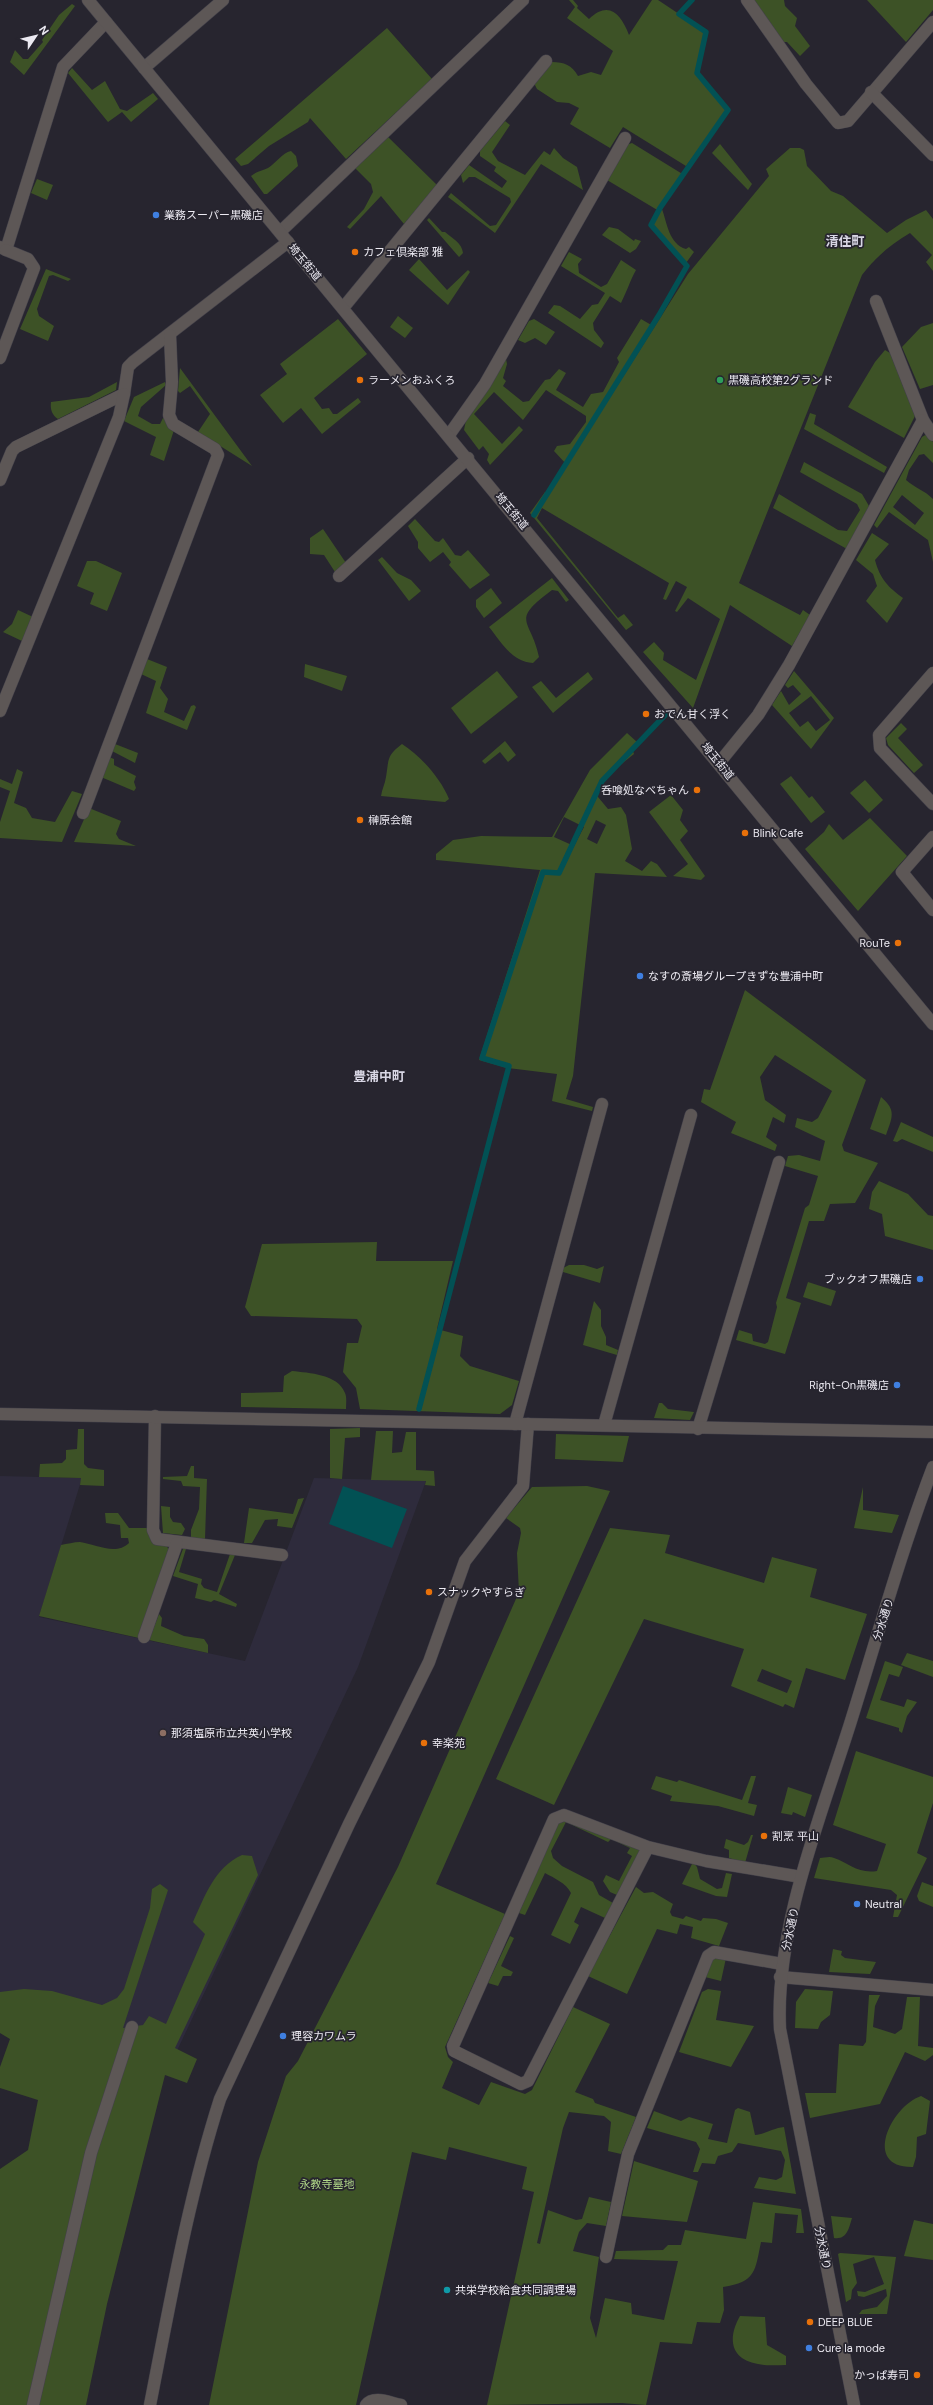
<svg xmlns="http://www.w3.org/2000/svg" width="933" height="2405" viewBox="0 0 933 2405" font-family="'DM Sans','Noto Sans JP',sans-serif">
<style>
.built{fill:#2e2b3c}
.green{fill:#3d5226;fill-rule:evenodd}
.water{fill:#025154}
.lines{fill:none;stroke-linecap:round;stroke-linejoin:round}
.stream{stroke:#025154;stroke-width:5.5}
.minor-casing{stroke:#43414a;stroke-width:13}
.tertiary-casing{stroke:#43414a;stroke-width:13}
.minor{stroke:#5d5756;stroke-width:12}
.tertiary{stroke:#5d5756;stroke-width:12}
.shop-dot{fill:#3f7fe0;stroke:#27252f;stroke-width:1.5}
.food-dot{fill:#e8710a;stroke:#27252f;stroke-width:1.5}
.leisure-dot{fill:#2e9e5b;stroke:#27252f;stroke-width:1.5}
.education-dot{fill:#8d6e63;stroke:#27252f;stroke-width:1.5}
.culture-dot{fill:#0f9aa8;stroke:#27252f;stroke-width:1.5}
.labels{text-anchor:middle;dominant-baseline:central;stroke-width:3.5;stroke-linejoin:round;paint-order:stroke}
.poi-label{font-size:11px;fill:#eceaf2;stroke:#27252f;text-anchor:start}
.street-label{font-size:11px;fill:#eceaf2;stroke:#27252f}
.park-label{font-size:11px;fill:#b0d788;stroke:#27252f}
.quarter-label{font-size:13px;font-weight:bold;fill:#d8d6e4;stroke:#27252f}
</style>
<rect width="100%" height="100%" fill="#27252f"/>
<!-- built -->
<polygon class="built" points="0,1476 82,1478 39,1617 245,1661 314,1478 426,1481 358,1667 174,2057 0,2013"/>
<!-- green -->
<g class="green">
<path d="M569,0H573L578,6L577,8L589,19C609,0 621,14 629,35L652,0H658L706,32L697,73L728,110L686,166L623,127L610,148L570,124L579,108L569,103L557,102L537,89L534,83L552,62C564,62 572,65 578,76L591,72L601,75L613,51L567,18L575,7Z"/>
<polygon points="752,0 784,0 785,6 797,18 795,26 810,46 800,56 787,42 783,42"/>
<polygon points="867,0 933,0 933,10 906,42"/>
<polygon points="72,4 75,6 24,75 10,62 15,50 23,59 28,59 43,42 42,40 59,15"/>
<polygon points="387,28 432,79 346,159 310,118 308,122 269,146 248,164 241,166 235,159"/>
<polygon points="72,68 92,90 105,81 120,109 127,111 153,93 158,99 131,122 122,112 108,122 68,73"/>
<polygon points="505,121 510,125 492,152 498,161 525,175 544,151 550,155 554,148 563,158 577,167 583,190 541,164 495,233 448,197 451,193 490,226 496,225 511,202 510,198 475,177 469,177 463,183 461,175 469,165 502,188 507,181 494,171 496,167 480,156 480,151"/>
<polygon points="387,136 437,185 404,224 381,196 350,229 347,227 364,209 373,192 371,184 355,168"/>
<path d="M632,143L684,175L662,209C667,223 669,244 686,249L689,247L694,252L686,263L651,225L659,211L607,180L626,145Z"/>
<polygon points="720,144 752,184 748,190 712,153"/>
<path d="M790,148H800L804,150L807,166L831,191L843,196L887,233L906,220L926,210L933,219V271L926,262L932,255L910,233C891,244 876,257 862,275L739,583L800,615L803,610L810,615L792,646L730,605L693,708L643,652L654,642L664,653L663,660L696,680L720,619L688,598L677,612L675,611L687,587L676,581L666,600L663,599L669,583L542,508L537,518L618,618L624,614L633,625L626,630L530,513L545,492L549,493L567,465L554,451L557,446L570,444L586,422V416L546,390L523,420L494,392L474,414L502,444L519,426L523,430L490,465L487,460L489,454L483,446L479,450L464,430L466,420L506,359L507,364L503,378L506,381L503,386L523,402L529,401L545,380L550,379L559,369L566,373L556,390L583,407L591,394L603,392L619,362L617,358L641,319L653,326L600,413L688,274L769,176L766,169Z"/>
<path d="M291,151L296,156L298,166L267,194H264L251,176C257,171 262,171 268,168C276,163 282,153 291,151Z"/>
<polygon points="37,179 53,185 47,200 31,193"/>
<path d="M429,218L442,232H445C452,238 462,243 463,253L459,257L427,220Z"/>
<polygon points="609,227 618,229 634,241 635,239 641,241 636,249 630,253 602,235"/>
<path d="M569,252L582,259L578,264L579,273L601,287L607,284L621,260L636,270C630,281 627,291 621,303L610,296L593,323L594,330L604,343L601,348L548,313L554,305L560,306L580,319L592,305L598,304L605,293L561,266Z"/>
<polygon points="419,259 447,290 468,270 470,272 448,305 409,270"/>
<polygon points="46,269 71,279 68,281 53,275 49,276 37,309 39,316 54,326 48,341 20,329"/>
<polygon points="398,316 413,328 405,338 390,327"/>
<polygon points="338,319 367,354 314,398 322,409 329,408 333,414 337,414 358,398 361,402 322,434 301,408 283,423 260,395 287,374 280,364"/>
<polygon points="534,319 555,332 546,345 535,338 525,343 518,340 529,321"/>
<polygon points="933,323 933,385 920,389 902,347 921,327"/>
<polygon points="885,350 890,353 915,416 904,438 848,407 875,362"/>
<polygon points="180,368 252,466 198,432 210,414 190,386 180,393 178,391"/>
<path d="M117,382L116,390L58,419C52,415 50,409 51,402L89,397Z"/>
<polygon points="165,382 166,385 141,407 138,416 152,424 160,424 165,414 174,430 164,461 150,455 156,437 124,421 134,397"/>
<polygon points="810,413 816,415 814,424 887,467 884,473 804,429"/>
<path d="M927,434L933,442V463L924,454L919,455L909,470L906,480C915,488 924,490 933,499V562L928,540L889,512L877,528L874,525L922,437ZM902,495L924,513L915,525L893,507Z"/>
<polygon points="804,462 862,494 869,506 847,549 773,508 779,494 838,530 847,531 860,510 857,504 800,472"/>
<polygon points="415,519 435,541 439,542 443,538 455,555 461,556 468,550 490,575 470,589 449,565 451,562 443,552 430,562 418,548 418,542 408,526"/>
<polygon points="323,529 346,563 335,572 324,555 310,554 310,538"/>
<path d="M872,533L889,544L875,560C880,579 888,587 903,598L887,623L866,601L877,586L873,574L856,560Z"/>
<polygon points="382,557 397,573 411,580 421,591 409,601 378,560"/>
<polygon points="87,561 96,561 122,573 107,611 90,604 94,593 77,586"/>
<path d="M552,578L569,600L566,602L558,591L552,590C509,622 531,618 539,657L533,663C511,661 502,643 489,627Z"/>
<polygon points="491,588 502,603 484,618 476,607 476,600"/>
<polygon points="18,610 33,617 22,641 3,632 12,624"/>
<polygon points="147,659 167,667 160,688 168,699 164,712 184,721 191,706 194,705 196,707 187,730 146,713 156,681 141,674"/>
<polygon points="305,664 347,676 342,691 304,677"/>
<polygon points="497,671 518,697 471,734 451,708"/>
<path d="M794,671L834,718L811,749L772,705L781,691L789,705L801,694L793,685L788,688L785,685ZM811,696L830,720L816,731L808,721L800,727L789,713Z"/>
<polygon points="588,672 593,679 553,713 532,687 541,681 556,698"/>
<polygon points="901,723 907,729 898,738 923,765 914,773 888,745 886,738"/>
<path d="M627,733L637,742L632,748L634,754C621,765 599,779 598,797L608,809L621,807L626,815L632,849L625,861L642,871L651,861L657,864L667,877L595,873L573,1076L566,1099L593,1107L592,1111L552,1101L557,1074L507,1068L479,1060L540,870L436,860V854L453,840L481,836L552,837L590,770ZM564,817L584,827L574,846L554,837ZM596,820L606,825L597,844L587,839Z"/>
<polygon points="505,741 516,755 508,762 500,752 485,764 482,761"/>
<polygon points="115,744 138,753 135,763 112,751"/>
<path d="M402,744C421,756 441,779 449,799L445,802L381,796C382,789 385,784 386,777C389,760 386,756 402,744Z"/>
<polygon points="109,757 114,759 114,765 136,776 134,782 136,788 134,791 101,777"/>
<polygon points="17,769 23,772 14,803 26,808 32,818 55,822 72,791 82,794 62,842 0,838 0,822 10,791 0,787 0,779 12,784"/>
<polygon points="791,776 809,798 812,796 825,812 811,823 780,784"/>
<polygon points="865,780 883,800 869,813 850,793"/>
<polygon points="671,795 683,810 680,820 688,831 680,840 705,876 701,880 673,876 688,864 649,812"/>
<polygon points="89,808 121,821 116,834 119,839 136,846 74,842"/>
<polygon points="870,818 907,856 858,911 805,849 824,832 829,824 843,840"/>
<polygon points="745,990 866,1080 842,1145 844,1151 878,1163 855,1203 830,1204 824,1221 809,1221 786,1298 801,1303 785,1354 736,1340 739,1330 752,1334 753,1341 765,1344 768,1342 777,1307 776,1303 805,1208 809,1205 818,1176 785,1166 788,1156 799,1155 820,1161 825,1141 795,1127 797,1118 812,1122 818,1118 832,1091 775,1055 760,1077 765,1100 786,1115 784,1123 773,1117 766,1137 777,1145 775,1151 731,1133 736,1122 701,1102 704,1089 710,1090"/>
<path d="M881,1097C897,1110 892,1118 886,1135L870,1129Z"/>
<polygon points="901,1122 933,1137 933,1152 902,1139 897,1142 893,1141"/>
<polygon points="879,1181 908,1194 928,1215 933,1216 933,1250 885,1236 882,1214 869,1209 872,1192"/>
<polygon points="377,1242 376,1261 453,1261 437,1329 463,1336 460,1356 470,1366 519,1381 512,1405 500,1414 360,1409 356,1388 343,1372 347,1343 358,1343 362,1326 357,1319 251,1316 245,1307 262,1244"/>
<polygon points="569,1265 584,1265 597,1269 604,1266 600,1283 563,1272 563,1268"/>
<polygon points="808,1282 836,1291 831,1306 803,1297"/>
<polygon points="594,1301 601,1310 601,1326 606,1337 606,1345 618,1350 617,1355 583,1345"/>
<path d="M292,1371C309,1373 338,1374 345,1393C347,1397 346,1404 346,1409L241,1407V1393L283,1392L284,1376Z"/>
<polygon points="659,1403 662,1403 668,1409 694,1412 690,1420 654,1418"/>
<polygon points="360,1428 360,1437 345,1438 342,1479 330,1478 330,1429"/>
<polygon points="78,1429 84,1429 84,1464 88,1468 104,1470 104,1486 80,1485 81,1478 39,1477 40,1464 62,1463 66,1459 66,1450 77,1449"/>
<polygon points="376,1431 393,1431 392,1453 402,1452 406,1432 416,1432 416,1470 434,1471 435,1486 425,1485 426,1481 371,1480"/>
<polygon points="556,1434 629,1436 623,1462 555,1459"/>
<polygon points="191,1466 194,1466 194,1478 207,1479 205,1539 191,1538 191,1530 199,1509 200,1487 183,1486 181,1481 163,1479 163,1477 187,1476"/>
<path d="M587,1486L610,1491L436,1884L505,1914L445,2047L448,2057L453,2062L442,2088L479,2105L491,2082L525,2094L532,2090L573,2007L610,2024L575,2092L593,2099L595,2103L636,2117L621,2154L608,2151L611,2122L604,2116L569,2112L563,2128L537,2243L540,2244L548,2210L576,2220L582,2219L589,2197L611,2202L606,2226L587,2223L579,2232L573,2251L599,2257L590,2318L596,2338L605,2298L631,2303L632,2314L664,2320L678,2261L614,2259L616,2251L663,2250L668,2245H681L685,2230L746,2239L753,2202L801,2209L804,2233H796L798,2215L775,2213L772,2243L761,2242C755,2271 756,2282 723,2287L724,2310L720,2323L697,2322L692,2344L660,2342L646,2405L622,2403L487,2405L534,2192L522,2189L527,2167L449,2147L446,2160L412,2152L356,2405H209L258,2162L286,2076L298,2061L398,1867L519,1592L517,1553L521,1533L520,1528L506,1518L532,1487Z"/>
<polygon points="863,1487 863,1510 899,1515 892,1533 854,1528"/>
<polygon points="304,1498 292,1528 277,1526 278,1519 265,1520 252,1543 244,1543 249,1508 293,1514 298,1499"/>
<polygon points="161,1506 170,1507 170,1517 173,1522 181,1523 185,1529 182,1535 163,1533"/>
<path d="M105,1513H118L129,1528H147L167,1546L169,1551L139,1638L39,1616L61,1545C67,1544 74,1542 80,1542C95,1544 116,1556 129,1543L128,1538H121L120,1525L106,1523Z"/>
<path d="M610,1528L670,1535L665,1553L764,1583L772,1557L817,1569L810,1597L867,1614L845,1680L806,1668L794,1708L785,1704L783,1707L731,1686L744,1649L644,1619L554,1805L496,1779ZM762,1669L792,1681L787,1693L757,1681Z"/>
<polygon points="183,1549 186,1549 179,1572 202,1579 201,1584 204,1588 217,1592 230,1554 235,1555 219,1594 237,1604 236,1607 214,1600 211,1602 195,1598 198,1584 173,1576"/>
<polygon points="159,1614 162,1618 161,1626 184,1636 204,1639 208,1645 208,1653 149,1640"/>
<polygon points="907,1653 933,1661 933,1677 901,1665"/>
<polygon points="885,1661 903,1667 899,1677 889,1674 880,1700 904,1707 907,1699 917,1702 907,1716 902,1733 899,1731 899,1728 866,1718"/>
<path d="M856,1751L933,1777V1803L917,1853L927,1858L898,1917H893L897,1895L891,1890L814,1878L820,1858C824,1858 830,1856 834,1858C849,1863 858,1874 877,1871L886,1844L833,1825Z"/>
<polygon points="656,1776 677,1782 679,1780 742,1800 751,1776 756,1776 748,1803 757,1805 754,1816 718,1806 670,1801 672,1796 651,1789"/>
<polygon points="788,1787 812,1795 805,1817 793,1812 792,1815 781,1813"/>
<path d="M565,1818L642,1848L617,1895L610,1892L603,1881L606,1875L619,1881L632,1856L627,1853L630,1848L611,1839L608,1842L566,1822L551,1851L553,1858L562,1866L593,1882L599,1895L613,1903L605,1918L581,1907L574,1922L579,1925L570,1944L551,1935L571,1893C566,1883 554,1878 545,1873L525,1915L519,1913L556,1826Z"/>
<polygon points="751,1835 753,1835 745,1863 729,1858 729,1850 724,1848 726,1839 744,1845 748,1842"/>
<path d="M242,1855L252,1856L258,1875L175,2048L197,2059L187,2083L165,2075L107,2304L86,2405H0V2169L28,2150L38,2100L0,2088V2067L10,2039L0,2033V1992L24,1989L52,1991L102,2005L117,1998L124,1989L150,1908L152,1889L160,1884L168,1890L123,2028L143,2025L149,2016L166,2024L205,1934L193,1922C205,1896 214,1868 242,1855Z"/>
<polygon points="693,1862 697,1867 700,1879 717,1889 722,1888 726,1873 732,1874 727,1897 716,1896 682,1884"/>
<polygon points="922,1882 933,1886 933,1907 919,1901 917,1896"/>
<polygon points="636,1887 644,1893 653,1892 673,1904 670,1912 672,1916 683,1919 686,1916 701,1921 703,1918 716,1919 728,1923 719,1946 691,1938 693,1927 680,1924 677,1934 657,1929 627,1994 588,1976"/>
<polygon points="510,1936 514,1938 501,1966 513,1972 511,1976 503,1976 498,1986 488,1983"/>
<polygon points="833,1949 842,1951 841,1955 845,1958 876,1962 870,1974 829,1972"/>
<polygon points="716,1956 726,1958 721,1981 705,1977 712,1960"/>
<polygon points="708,1989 721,1991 716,2020 754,2026 731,2067 679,2052 702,1992"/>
<polygon points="805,1989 833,1991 830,2015 821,2022 818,2029 795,2028 796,2002"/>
<polygon points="869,1995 880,1995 875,2006 873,2027 895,2034 902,2029 907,1997 920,1997 918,2046 933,2048 933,2055 925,2061 905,2052 880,2104 810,2118 805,2093 836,2093 839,2044 863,2046 866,2042"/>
<path d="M921,2096L930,2101L926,2134L917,2137L916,2157L913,2167C862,2168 890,2107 921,2096Z"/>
<path d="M738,2108L750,2112L755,2135C766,2134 773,2128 784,2127L796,2194L754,2188L759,2177L776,2180L782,2177L785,2160L781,2151L738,2143L732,2152L718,2156L715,2164L702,2163L698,2172H693L700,2149L696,2142L647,2128L654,2111L681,2121L689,2117L713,2124L708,2139L727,2143L735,2110Z"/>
<polygon points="634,2161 698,2181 687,2222 622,2216"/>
<path d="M831,2216L852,2218C849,2228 847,2240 834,2238Z"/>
<polygon points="914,2220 933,2224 933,2260 904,2256"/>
<polygon points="840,2253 896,2257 887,2314 859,2314 862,2310 877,2307 887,2296 886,2289 864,2297 858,2296 857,2291 865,2292 884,2284 874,2257 853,2264 857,2283 852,2290 851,2299 846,2302 838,2254"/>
<path d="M740,2316L765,2317L767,2345L786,2356V2365C777,2365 766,2366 758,2364C729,2359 728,2337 740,2316Z"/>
</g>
<!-- water -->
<polygon class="water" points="343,1486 407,1509 392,1548 329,1524"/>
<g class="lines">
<!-- stream -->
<g class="stream">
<polyline points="534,515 659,315 687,266 651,225 660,208 728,110 697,73 706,32 679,14 692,0"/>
<polyline points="419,1409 509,1066 482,1058 543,872 559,873 602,781 667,713"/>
</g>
<defs>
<g id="minor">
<polyline points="747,0 806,84 838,123 848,121 933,22"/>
<polyline points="144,68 223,0"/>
<polyline points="871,92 933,155"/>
<polyline points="280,232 523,0"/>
<polyline points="0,247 6,250 63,67 106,22"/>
<polyline points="876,301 923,420"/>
<polyline points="343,308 546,61"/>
<polyline points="0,358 34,268 28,259 6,250"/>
<polyline points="449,435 485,384 625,138"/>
<polyline points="0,480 12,451 16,447 124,394 128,367 133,362 288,242"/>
<polyline points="339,576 468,458"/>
<polyline points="933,673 879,735 880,748 933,804"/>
<polyline points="0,711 119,417 124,394"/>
<polyline points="719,763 758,715 789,665 923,420 933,435"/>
<polyline points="83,813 218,455 215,449 173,424 169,415 172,382 170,335"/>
<polyline points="933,837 902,872 933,910"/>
<polyline points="155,1416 153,1530 157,1539 282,1555"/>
<polyline points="515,1424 602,1104"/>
<polyline points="604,1425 691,1115"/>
<polyline points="698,1429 779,1162"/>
<polyline points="144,1637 177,1543"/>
<polyline points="648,1847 528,2081 521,2084 454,2051 453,2046 554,1819 564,1815 648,1847 706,1861 801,1877"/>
<polyline points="780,1977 933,1990"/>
<polyline points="606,2257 628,2154 708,1956 714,1952 782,1964"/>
<polyline points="33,2405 91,2153 132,2027"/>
<path d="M150,2405C170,2303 188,2199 220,2099L349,1824L429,1662L465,1561L523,1486L528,1424"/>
<path d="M366,2405C374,2395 390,2403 401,2405"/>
</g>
<g id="tertiary">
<polyline points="88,0 933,1024"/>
<polyline points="0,1414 933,1432"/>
<path d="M854,2405L780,2029C775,1929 820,1819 850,1724C877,1638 901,1551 933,1467"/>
</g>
</defs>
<!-- minor casing -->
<use href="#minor" class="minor-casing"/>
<!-- tertiary casing -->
<use href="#tertiary" class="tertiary-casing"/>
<!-- minor -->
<use href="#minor" class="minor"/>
<!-- tertiary -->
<use href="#tertiary" class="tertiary"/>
</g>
<!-- markers -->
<g class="shop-dot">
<circle cx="156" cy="215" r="4"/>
<circle cx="640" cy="976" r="4"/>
<circle cx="920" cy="1279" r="4"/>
<circle cx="897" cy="1385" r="4"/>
<circle cx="857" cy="1904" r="4"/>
<circle cx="283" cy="2036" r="4"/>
<circle cx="809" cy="2348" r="4"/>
</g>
<g class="food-dot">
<circle cx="355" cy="252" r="4"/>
<circle cx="360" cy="380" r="4"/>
<circle cx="646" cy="714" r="4"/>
<circle cx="697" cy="790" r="4"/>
<circle cx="360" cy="820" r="4"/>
<circle cx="745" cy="833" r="4"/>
<circle cx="898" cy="943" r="4"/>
<circle cx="429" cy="1592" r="4"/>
<circle cx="424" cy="1743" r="4"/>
<circle cx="764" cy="1836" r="4"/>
<circle cx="810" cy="2322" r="4"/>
<circle cx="917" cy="2375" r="4"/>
</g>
<circle class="leisure-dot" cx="720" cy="380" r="4"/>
<circle class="education-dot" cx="163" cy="1733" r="4"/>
<circle class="culture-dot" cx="447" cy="2290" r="4"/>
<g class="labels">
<!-- poi labels -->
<g class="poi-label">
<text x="164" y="215">業務スーパー黒磯店</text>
<text x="363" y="252">カフェ倶楽部 雅</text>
<text x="368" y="380">ラーメンおふくろ</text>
<text x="728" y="380">黒磯高校第2グランド</text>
<text x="654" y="714">おでん甘く浮く</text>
<text x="689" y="790" text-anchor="end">呑喰処なべちゃん</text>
<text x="368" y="820">榊原会館</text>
<text x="753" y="833">Blink Cafe</text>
<text x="890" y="943" text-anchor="end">RouTe</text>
<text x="648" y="976">なすの斎場グループきずな豊浦中町</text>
<text x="912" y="1279" text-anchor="end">ブックオフ黒磯店</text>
<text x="889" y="1385" text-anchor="end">Right-On黒磯店</text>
<text x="437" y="1592">スナックやすらぎ</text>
<text x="171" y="1733">那須塩原市立共英小学校</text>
<text x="432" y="1743">幸楽苑</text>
<text x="772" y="1836">割烹 平山</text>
<text x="865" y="1904">Neutral</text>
<text x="291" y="2036">理容カワムラ</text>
<text x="455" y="2290">共栄学校給食共同調理場</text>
<text x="818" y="2322">DEEP BLUE</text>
<text x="817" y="2348">Cure la mode</text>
<text x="909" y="2375" text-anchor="end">かっぱ寿司</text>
</g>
<!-- street labels -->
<g class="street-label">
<text transform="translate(305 262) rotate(50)">埼玉街道</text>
<text transform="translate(512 511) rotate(50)">埼玉街道</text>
<text transform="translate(718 761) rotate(51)">埼玉街道</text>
<text transform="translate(883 1619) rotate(-72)">分水通り</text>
<text transform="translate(790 1929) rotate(-78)">分水通り</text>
<text transform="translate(823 2248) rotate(79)">分水通り</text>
</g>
<!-- park labels -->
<g class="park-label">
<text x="327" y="2184">永教寺墓地</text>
</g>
<!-- quarter labels -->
<g class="quarter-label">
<text x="845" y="241">清住町</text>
<text x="379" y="1076">豊浦中町</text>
</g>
</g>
<!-- north arrow -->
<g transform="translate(36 36) rotate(55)" stroke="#27252f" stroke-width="3" paint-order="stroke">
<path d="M0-3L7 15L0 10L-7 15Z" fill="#eceaf2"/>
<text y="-6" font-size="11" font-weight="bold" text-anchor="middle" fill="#eceaf2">N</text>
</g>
</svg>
